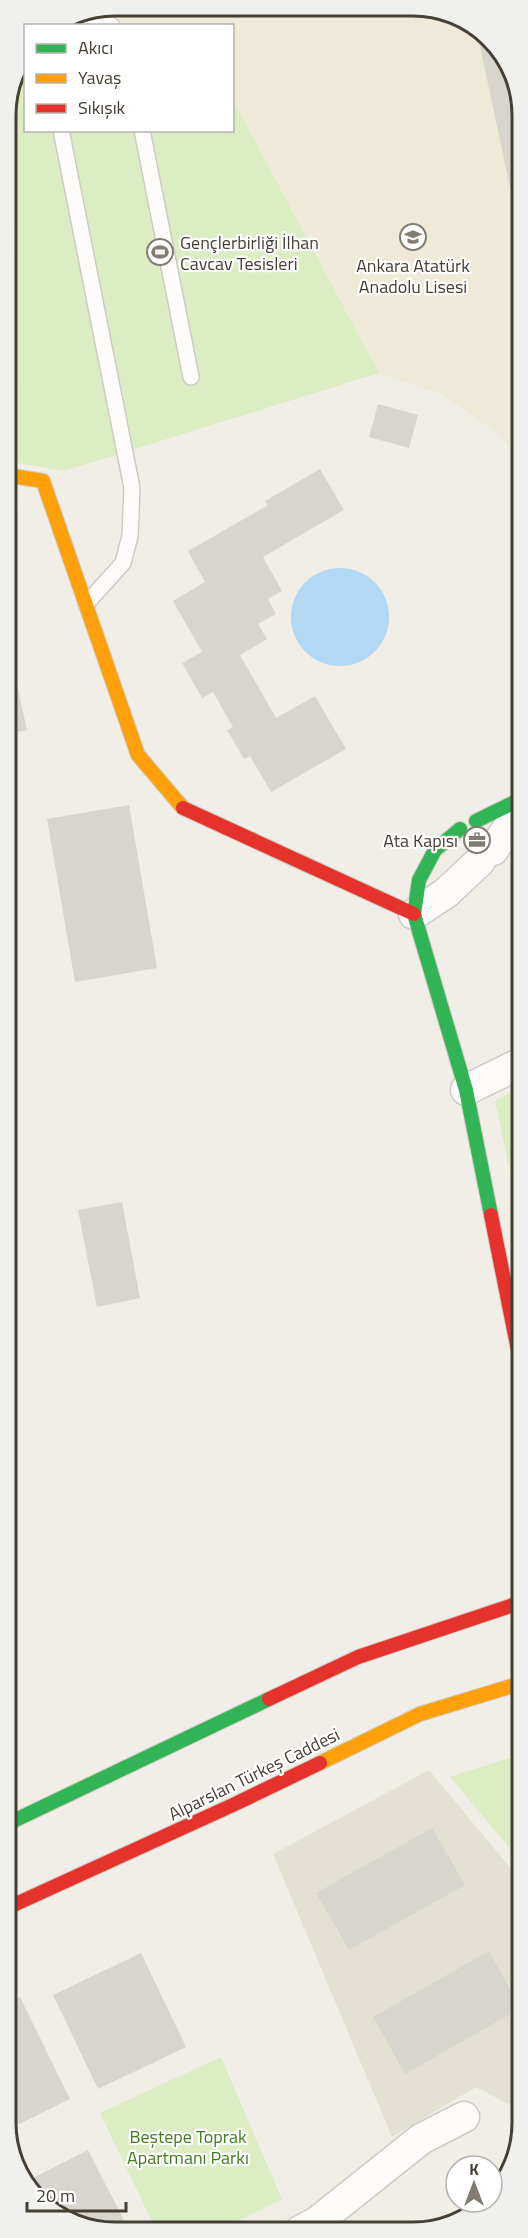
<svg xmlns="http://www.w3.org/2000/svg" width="528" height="2238" viewBox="0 0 528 2238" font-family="'Titillium Web',sans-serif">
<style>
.residential{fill:#e5e0d4}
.education{fill:#efe9d8}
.green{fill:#dcedc4}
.water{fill:#b2d8f3}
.building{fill:#d8d5ce}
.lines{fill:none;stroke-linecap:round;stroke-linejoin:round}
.lane-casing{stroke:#cecbc5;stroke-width:18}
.street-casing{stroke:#cecbc5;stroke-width:33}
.fast-casing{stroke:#d0cbbd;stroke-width:16}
.slow-casing{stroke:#d0cbbd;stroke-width:16}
.jam-casing{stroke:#d0cbbd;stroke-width:16}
.lane{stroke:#fdfcfb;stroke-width:15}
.street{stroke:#fdfcfb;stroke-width:30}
.fast{stroke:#30b455;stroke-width:14}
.slow{stroke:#ff9f0a;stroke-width:14}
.jam{stroke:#e5322d;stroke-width:14}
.labels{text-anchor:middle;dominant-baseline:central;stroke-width:4.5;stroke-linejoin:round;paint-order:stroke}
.poi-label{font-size:18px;fill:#463f33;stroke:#fff;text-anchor:start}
.street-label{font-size:18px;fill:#463f33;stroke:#fff}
.park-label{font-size:18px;fill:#417e20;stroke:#fff}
.rim{fill:none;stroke:#463f33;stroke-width:3}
</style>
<rect width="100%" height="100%" fill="#f0eee7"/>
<!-- residential -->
<polygon class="residential" points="429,1770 522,1882 522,2111 476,2087 392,2137 273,1854"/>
<!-- education -->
<polygon class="education" points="116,6 441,10 495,43 521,101 521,461 497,433 443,395 379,373 233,100 232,26 120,25 93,10"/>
<!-- green -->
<g class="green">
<polygon points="25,66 26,130 232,130 233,100 379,373 64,471 6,461 6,109"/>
<polygon points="521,1086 521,1222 495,1101"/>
<polygon points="522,1754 522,1863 450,1777"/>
<polygon points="221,2057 282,2199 220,2230 156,2230 100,2113"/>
</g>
<!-- water -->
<circle class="water" cx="340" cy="617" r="49"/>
<!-- building -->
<g class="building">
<polygon points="477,32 495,43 521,101 521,239"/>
<polygon points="378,404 418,415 409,448 369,437"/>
<polygon points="320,469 344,510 263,557 282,591 268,599 276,614 258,624 267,639 240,655 276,718 315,696 346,749 271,792 250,756 244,759 227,730 233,727 213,692 202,698 182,663 202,652 173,601 205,582 188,551 268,505 265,501"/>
<polygon points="6,635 27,730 6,735"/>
<polygon points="129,805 157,968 75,982 47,819"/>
<polygon points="122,1202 140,1298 97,1307 78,1210"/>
<polygon points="432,1828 465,1885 349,1950 316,1893"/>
<polygon points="489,1951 521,2008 405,2074 373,2017"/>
<polygon points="141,1953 186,2047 98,2089 53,1995"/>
<polygon points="20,1997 70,2099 7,2130 7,2004"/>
<polygon points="88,2150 129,2230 94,2230 33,2195 27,2181"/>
</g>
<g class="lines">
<defs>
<g id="lane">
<path d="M59,26C77,15 94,14 112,26"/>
<polyline points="61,130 132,488 130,536 123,563 86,604"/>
<polyline points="142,130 191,377"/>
</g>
<g id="street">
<polyline points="493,850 521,809"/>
<polyline points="414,914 446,893 480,861"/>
<polyline points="466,1090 521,1063"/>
<polyline points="300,2231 317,2222 421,2139 464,2117"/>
</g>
<g id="fast">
<polyline points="476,821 521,799"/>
<polyline points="460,829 435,850 419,880 414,914 466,1090 491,1215"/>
<polyline points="7,1824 269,1699"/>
</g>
<g id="slow">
<polyline points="6,475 43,481 138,755 183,808"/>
<polyline points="320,1763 420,1714 522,1683"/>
</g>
<g id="jam">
<polyline points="183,808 414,914"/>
<polyline points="491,1215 521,1365"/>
<polyline points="269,1699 358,1657 522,1602"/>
<polyline points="7,1908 235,1804 320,1763"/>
</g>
</defs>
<!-- lane casing -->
<use href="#lane" class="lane-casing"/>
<!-- street casing -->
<use href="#street" class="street-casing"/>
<!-- fast casing -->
<use href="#fast" class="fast-casing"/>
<!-- slow casing -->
<use href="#slow" class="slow-casing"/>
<!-- jam casing -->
<use href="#jam" class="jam-casing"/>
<!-- lane -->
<use href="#lane" class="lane"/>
<!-- street -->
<use href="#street" class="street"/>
<!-- fast -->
<use href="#fast" class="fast"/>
<!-- slow -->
<use href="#slow" class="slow"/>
<!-- jam -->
<use href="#jam" class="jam"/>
</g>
<!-- icons -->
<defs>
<symbol id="school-ring" viewBox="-11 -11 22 22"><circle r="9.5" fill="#fff" stroke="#827c72" stroke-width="1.5"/><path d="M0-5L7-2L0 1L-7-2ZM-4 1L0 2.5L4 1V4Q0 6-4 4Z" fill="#827c72"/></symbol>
<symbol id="stadium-ring" viewBox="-11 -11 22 22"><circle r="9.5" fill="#fff" stroke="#827c72" stroke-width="1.5"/><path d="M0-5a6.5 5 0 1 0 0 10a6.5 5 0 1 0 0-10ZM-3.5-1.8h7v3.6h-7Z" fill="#827c72"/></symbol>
<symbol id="office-ring" viewBox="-11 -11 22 22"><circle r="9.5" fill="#fff" stroke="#827c72" stroke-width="1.5"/><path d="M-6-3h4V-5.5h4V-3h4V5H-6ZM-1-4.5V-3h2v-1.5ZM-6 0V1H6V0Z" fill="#827c72"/></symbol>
</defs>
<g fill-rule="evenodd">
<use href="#school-ring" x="398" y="222" width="30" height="30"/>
<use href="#stadium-ring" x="145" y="237" width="30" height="30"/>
<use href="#office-ring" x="462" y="825" width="30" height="30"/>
</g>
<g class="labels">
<!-- poi labels -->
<g class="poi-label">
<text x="180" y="242">Gençlerbirliği İlhan<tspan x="180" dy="21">Cavcav Tesisleri</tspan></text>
<text x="413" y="265" text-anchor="middle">Ankara Atatürk<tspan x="413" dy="21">Anadolu Lisesi</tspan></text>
<text x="458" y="840" text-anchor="end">Ata Kapısı</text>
</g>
<!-- street labels -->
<g class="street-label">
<text transform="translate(254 1774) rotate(-26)">Alparslan Türkeş Caddesi</text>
</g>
<!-- park labels -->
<g class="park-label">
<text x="188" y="2136">Beştepe Toprak<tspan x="188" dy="21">Apartmanı Parkı</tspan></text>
</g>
</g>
<!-- crop -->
<path d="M0 0H528V2238H0ZM115 16H413A99 99 0 0 1 512 115V2123A99 99 0 0 1 413 2222H115A99 99 0 0 1 16 2123V115A99 99 0 0 1 115 16Z" fill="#f0f0ef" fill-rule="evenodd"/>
<path class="rim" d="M115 16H413A99 99 0 0 1 512 115V2123A99 99 0 0 1 413 2222H115A99 99 0 0 1 16 2123V115A99 99 0 0 1 115 16Z"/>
<!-- legend -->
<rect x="24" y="24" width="210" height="108" fill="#ffffff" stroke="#b5b2ad" stroke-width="1.5"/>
<rect x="36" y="44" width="30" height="9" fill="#30b455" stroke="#b5b2ad" stroke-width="1.5"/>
<text x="78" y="54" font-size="18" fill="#463f33">Akıcı</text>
<rect x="36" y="74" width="30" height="9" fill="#ff9f0a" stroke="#b5b2ad" stroke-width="1.5"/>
<text x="78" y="84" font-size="18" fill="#463f33">Yavaş</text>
<rect x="36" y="104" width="30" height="9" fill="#e5322d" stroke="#b5b2ad" stroke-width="1.5"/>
<text x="78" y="114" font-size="18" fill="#463f33">Sıkışık</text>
<!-- north arrow -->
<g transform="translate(474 2184)"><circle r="28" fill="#ffffff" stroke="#b5b2ad" stroke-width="1.5"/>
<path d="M0-4.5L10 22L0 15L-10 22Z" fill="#827c72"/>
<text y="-9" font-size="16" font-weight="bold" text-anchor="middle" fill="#463f33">K</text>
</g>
<!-- scale -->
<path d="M27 2202v9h99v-9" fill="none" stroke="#463f33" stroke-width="3"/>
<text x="36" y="2202" font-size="18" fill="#463f33" stroke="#ffffff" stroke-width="4.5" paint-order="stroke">20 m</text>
</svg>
